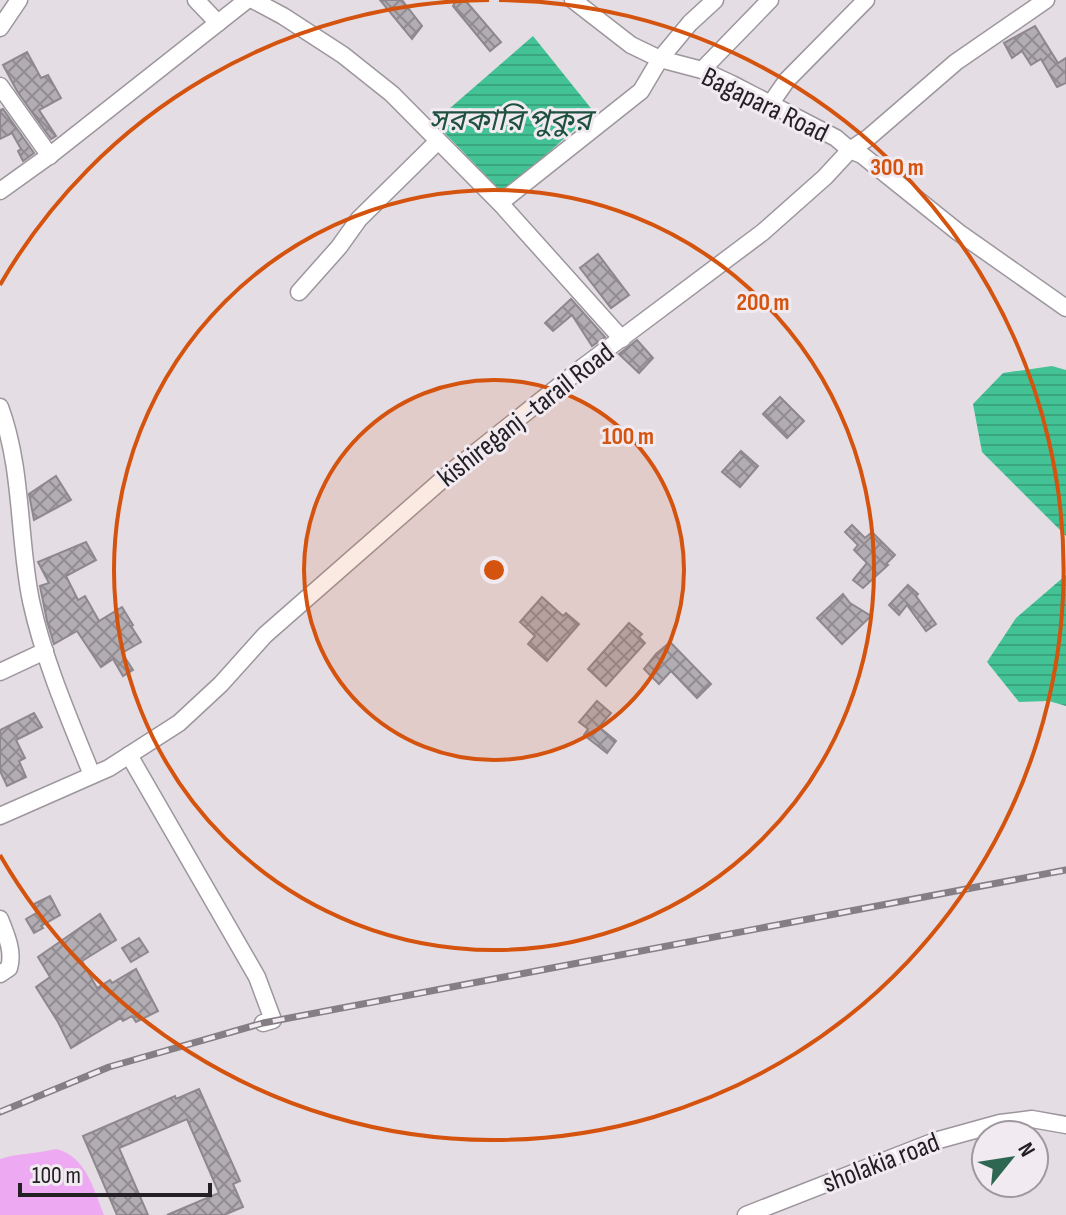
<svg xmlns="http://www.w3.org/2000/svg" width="1066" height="1215" viewBox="0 0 1066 1215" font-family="'Sofia Sans Condensed','Noto Sans Bengali',sans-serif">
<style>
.park{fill:#eda9f2}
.water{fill:url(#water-rules)}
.building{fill:url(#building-cross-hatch);stroke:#8e888e;stroke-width:2}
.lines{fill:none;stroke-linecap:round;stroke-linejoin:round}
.minor-casing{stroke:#9d969d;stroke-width:19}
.minor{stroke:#fff;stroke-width:16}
.rail-casing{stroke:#847f84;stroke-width:7}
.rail{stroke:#f1eaf1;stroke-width:4;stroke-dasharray:12;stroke-linecap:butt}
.ring{fill:none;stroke:#d4530e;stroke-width:4}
.labels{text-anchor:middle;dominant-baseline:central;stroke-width:6;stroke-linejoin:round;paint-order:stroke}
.street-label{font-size:28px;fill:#232023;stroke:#f1eaf1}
.water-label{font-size:30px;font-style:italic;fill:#1e513e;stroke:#f1eaf1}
.centre{fill:#d4530e;stroke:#f1eaf1;stroke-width:4}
.ring-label{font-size:24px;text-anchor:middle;font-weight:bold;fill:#d4530e;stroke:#f1eaf1;stroke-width:6;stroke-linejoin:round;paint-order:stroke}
</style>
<defs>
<pattern id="water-rules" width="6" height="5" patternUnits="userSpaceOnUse" patternTransform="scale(2)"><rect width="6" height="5" fill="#43c295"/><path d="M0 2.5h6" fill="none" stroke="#3aa680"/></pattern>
<pattern id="building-cross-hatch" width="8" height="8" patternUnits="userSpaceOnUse" patternTransform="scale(2)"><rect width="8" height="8" fill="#b2acb3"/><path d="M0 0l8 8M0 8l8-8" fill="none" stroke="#908c91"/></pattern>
</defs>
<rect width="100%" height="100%" fill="#e4dde4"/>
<!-- park -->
<path class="park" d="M56,1149C86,1156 94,1190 104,1215H0V1159C18,1153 37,1154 56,1149Z"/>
<!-- water -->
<g class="water">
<polygon points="533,36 594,112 503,193 434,122"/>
<polygon points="1052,366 1066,370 1066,536 982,452 973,404 1003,373"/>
<polygon points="1066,575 1066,706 1049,701 1019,702 987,662 1016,618"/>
</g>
<!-- building -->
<g class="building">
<polygon points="380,0 402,0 422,26 412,39"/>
<polygon points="456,0 465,0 501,42 490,51 453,6"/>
<polygon points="1035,26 1058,63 1066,58 1066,83 1057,87 1041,59 1031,65 1022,51 1012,58 1004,43"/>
<polygon points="27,52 41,78 48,75 61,98 39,110 56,136 51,139 17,91 3,65"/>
<polygon points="3,109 34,153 23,161 18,151 21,149 12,133 0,139 0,110"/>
<polygon points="598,254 629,295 611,308 580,268"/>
<polygon points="571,299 605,337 592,346 572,315 553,331 545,323"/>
<polygon points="637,340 653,358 639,373 619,354"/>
<polygon points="780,397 804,421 787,438 763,414"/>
<polygon points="741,451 758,466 740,487 722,472"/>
<polygon points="56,476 71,500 34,520 29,494"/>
<polygon points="852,525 865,538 872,532 895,555 886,564 888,565 863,588 853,580 867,563 854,550 858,545 845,532"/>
<polygon points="86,542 96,560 66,576 78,600 85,596 99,621 122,607 133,625 131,626 141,642 122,653 133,670 123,676 113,659 101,667 77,631 54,644 47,621 40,586 49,583 38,562"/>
<polygon points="908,585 918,594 916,596 936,624 926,631 907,605 899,615 889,605"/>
<polygon points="843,594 850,603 871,616 842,644 817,618"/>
<polygon points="542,597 563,616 566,613 579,624 547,661 528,644 535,636 520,622"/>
<polygon points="629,623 642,634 639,637 645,643 606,686 588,669"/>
<polygon points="670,642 711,684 697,698 671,671 659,684 644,669 656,654"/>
<polygon points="597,701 611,713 599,727 616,741 607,753 584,735 588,729 579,722"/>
<polygon points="34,713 42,727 16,740 25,758 19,761 26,777 7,786 0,771 0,730"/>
<polygon points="50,896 60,915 41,926 43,928 34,933 26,919 38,912 34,904"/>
<polygon points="100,914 116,940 82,961 97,988 110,980 112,983 136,969 158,1011 136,1022 132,1016 123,1021 121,1018 71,1048 58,1022 36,987 50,977 38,957"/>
<polygon points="139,938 148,952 131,962 122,948"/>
<polygon points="199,1089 240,1181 233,1184 243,1207 224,1215 167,1215 219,1193 187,1119 119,1148 148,1215 117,1215 83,1136 175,1096 176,1099"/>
</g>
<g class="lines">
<defs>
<g id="minor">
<polyline points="196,0 218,23"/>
<polyline points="253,0 283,16 343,55 392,94 500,203 622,339"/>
<polyline points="573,0 631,45 660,59 702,70 732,84 836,138 850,150 862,155 958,232 1066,308"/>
<polyline points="0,28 19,0"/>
<polyline points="702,70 770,0"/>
<polyline points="0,86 50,156"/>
<polyline points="771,103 787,80 866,0"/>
<polyline points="0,191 53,153 247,0"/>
<polyline points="500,203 641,91 660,59 690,23 715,0"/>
<polyline points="299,292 339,247 359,219 437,142"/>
<path d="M0,407C23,469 18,538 31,601C44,661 69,718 92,775"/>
<polyline points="0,672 45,651"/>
<polyline points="129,755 257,977 273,1020 263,1023"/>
<polyline points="0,816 109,768 179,723 221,684 265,635 451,472 583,367 763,232 825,177 850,150 868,138 956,62 1046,0"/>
<path d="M0,919C6,935 14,951 9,968L0,974"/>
<polyline points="746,1215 935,1141 1000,1123 1032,1119 1066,1125"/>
</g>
</defs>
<!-- minor casing -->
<use href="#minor" class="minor-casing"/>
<!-- minor -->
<use href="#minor" class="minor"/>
<defs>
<polyline id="rail" points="0,1112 109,1067 263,1023 1066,870"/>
</defs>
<!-- rail casing -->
<use href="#rail" class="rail-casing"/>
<!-- rail -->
<use href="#rail" class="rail"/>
</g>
<!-- distance rings -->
<circle cx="494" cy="570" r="190" fill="#d4530e" fill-opacity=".12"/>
<g class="ring">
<circle cx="494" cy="570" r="190"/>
<circle cx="494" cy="570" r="380"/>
<path d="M0 285A570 570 0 0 1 489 0M499 0A570 570 0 1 1 0 855"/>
</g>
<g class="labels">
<!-- street labels -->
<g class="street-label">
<text transform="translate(765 105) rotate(26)">Bagapara Road</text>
<text transform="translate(526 415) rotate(-38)">kishireganj -tarail Road</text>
<text transform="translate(881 1163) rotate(-21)">sholakia road</text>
</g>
<!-- water labels -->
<g class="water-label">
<text x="510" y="121">সরকারি পুকুর</text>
</g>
</g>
<circle cx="494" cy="570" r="12" class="centre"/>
<g class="ring-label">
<text x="897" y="175">300 m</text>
<text x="763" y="310">200 m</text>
<text x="628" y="444">100 m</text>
</g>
<!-- north arrow -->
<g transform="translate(1010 1159) rotate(60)"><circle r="38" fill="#f1eaf1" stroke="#9f999f" stroke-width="2"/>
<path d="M0-6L14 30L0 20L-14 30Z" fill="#2d6751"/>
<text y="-12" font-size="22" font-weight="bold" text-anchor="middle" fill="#232023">N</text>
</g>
<!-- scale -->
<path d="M20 1183v12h190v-12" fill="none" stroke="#232023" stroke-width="4"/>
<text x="32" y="1183" font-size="24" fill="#232023" stroke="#f1eaf1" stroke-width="6" paint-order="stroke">100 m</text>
</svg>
